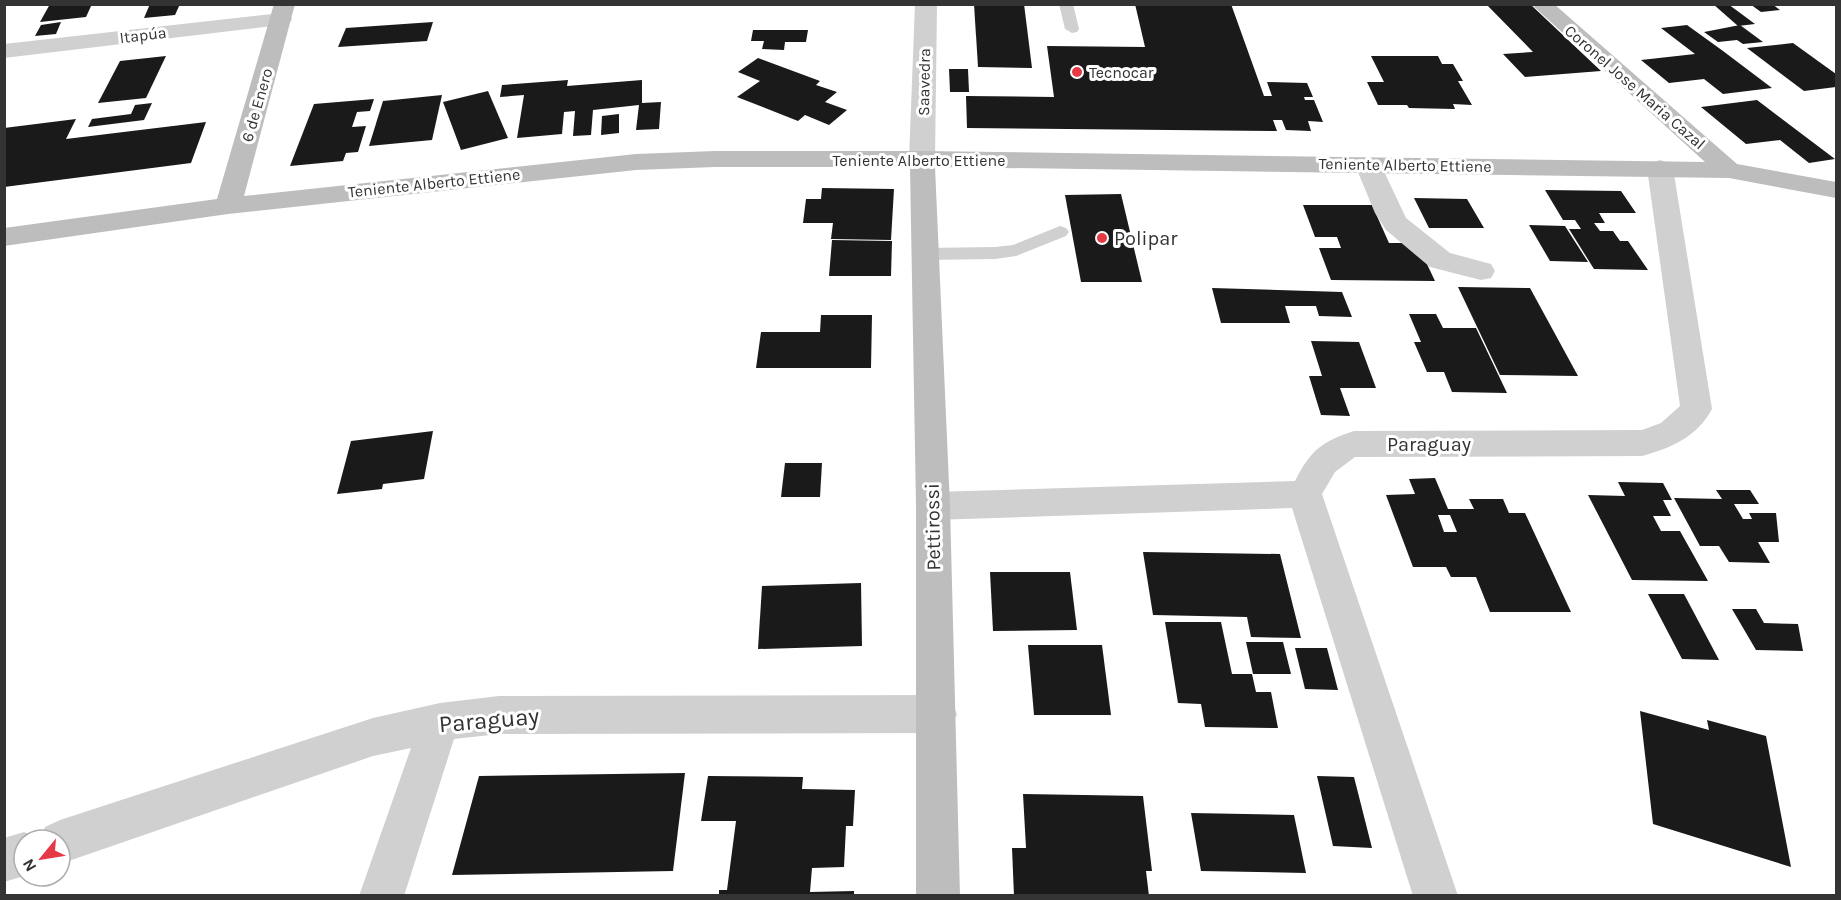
<svg xmlns="http://www.w3.org/2000/svg" width="1841" height="900" viewBox="0 0 1841 900" font-family="Karla,sans-serif">
<style>
.building{fill:#1a1a1a;fill-rule:evenodd}
.lines{fill:none;stroke-linecap:round;stroke-linejoin:round}
.lane{fill:#d0d0d0;fill-rule:evenodd}
.street{fill:#d0d0d0;fill-rule:evenodd}
.secondary{fill:#bdbdbd;fill-rule:evenodd}
.poi-dot{fill:#e63946;stroke:#fff;stroke-width:2}
.labels{text-anchor:middle;dominant-baseline:central;stroke-width:6;stroke-linejoin:round;paint-order:stroke}
.far-street-label{font-size:16px;fill:#333;stroke:#fff}
.far-poi-label{font-size:16px;fill:#333;stroke:#fff;text-anchor:start}
.poi-label{font-size:20px;fill:#333;stroke:#fff;text-anchor:start}
.street-label{font-size:20px;fill:#333;stroke:#fff}
.near-street-label{font-size:24px;fill:#333;stroke:#fff}
</style>
<rect width="100%" height="100%" fill="#fff"/>
<!-- building -->
<g class="building">
<polygon points="50,4 92,4 86,17 40,22"/>
<polygon points="150,4 180,4 175,15 144,18"/>
<polygon points="974,4 1024,4 1032,68 978,67"/>
<polygon points="1135,4 1231,4 1264,96 1272,96 1267,82 1307,83 1313,97 1304,97 1305,100 1314,100 1323,122 1308,121 1311,131 1286,130 1282,120 1273,120 1277,131 967,128 966,96 1054,97 1047,46 1145,47"/>
<polygon points="1486,4 1530,4 1601,71 1525,77 1503,54 1533,52"/>
<polygon points="1713,4 1728,4 1755,24 1738,26"/>
<polygon points="1750,4 1772,4 1780,10 1761,12"/>
<polygon points="61,22 56,34 35,36 41,25"/>
<polygon points="433,22 427,41 338,47 346,28"/>
<polygon points="1687,25 1723,51 1772,88 1723,94 1704,79 1669,83 1641,60 1695,54 1661,28"/>
<polygon points="1740,25 1763,42 1743,44 1737,40 1718,42 1704,32"/>
<polygon points="753,30 808,30 806,42 785,42 784,50 762,49 764,41 751,41"/>
<polygon points="1793,43 1836,74 1836,87 1804,91 1747,48"/>
<polygon points="166,56 146,98 98,103 120,61"/>
<polygon points="1371,56 1438,56 1442,64 1453,64 1463,81 1458,81 1472,105 1453,104 1455,109 1409,108 1407,105 1378,105 1367,82 1384,82"/>
<polygon points="758,58 820,81 816,85 837,92 825,102 847,110 829,125 805,115 798,121 737,97 760,81 738,72"/>
<polygon points="949,69 968,69 969,92 950,92"/>
<polygon points="568,80 567,86 642,80 642,103 661,102 659,129 636,130 639,105 593,110 591,135 573,136 575,111 564,112 562,134 517,138 524,95 500,97 502,85"/>
<polygon points="488,91 508,138 461,150 443,102"/>
<polygon points="442,95 432,140 369,146 383,101"/>
<polygon points="374,99 370,111 357,112 352,127 366,126 358,152 346,153 343,161 290,166 314,104"/>
<polygon points="1757,100 1835,159 1809,163 1780,140 1746,144 1701,107"/>
<polygon points="152,103 144,120 88,127 92,119 131,114 135,105"/>
<polygon points="619,114 619,133 601,135 602,116"/>
<polygon points="76,119 66,139 206,122 191,163 4,187 4,128"/>
<polygon points="822,188 894,189 891,240 831,239 833,223 803,223 806,199 821,199"/>
<polygon points="1545,190 1621,191 1636,213 1599,213 1605,223 1594,223 1600,231 1613,231 1620,241 1628,241 1648,270 1594,269 1569,229 1581,229 1575,220 1563,220"/>
<polygon points="1121,194 1142,282 1081,282 1065,195"/>
<polygon points="1414,198 1467,199 1484,228 1429,228"/>
<polygon points="1303,205 1372,205 1389,243 1417,243 1435,281 1331,280 1319,248 1341,248 1337,237 1315,237"/>
<polygon points="1529,225 1565,226 1588,262 1550,261"/>
<polygon points="832,240 892,241 891,276 829,276"/>
<polygon points="1458,287 1530,288 1578,376 1500,375"/>
<polygon points="1212,288 1342,292 1352,317 1319,316 1316,306 1285,306 1290,323 1221,323"/>
<polygon points="1409,314 1436,314 1443,328 1476,328 1507,393 1452,392 1444,372 1427,372 1414,342 1421,342"/>
<polygon points="821,315 872,315 871,368 756,368 761,332 820,332"/>
<polygon points="1311,341 1359,342 1376,388 1340,388 1350,416 1321,415 1309,376 1322,376"/>
<polygon points="433,431 424,479 383,484 382,489 337,494 351,441"/>
<polygon points="785,463 822,463 820,497 781,497"/>
<path d="M1435,478L1448,509H1474L1469,499H1503L1509,513H1525L1571,612H1490L1476,577H1451L1446,567H1413L1386,495L1415,494L1409,479ZM1438,515H1450L1457,532H1444Z"/>
<polygon points="1618,482 1663,483 1672,500 1663,500 1671,516 1653,516 1661,531 1680,531 1708,581 1632,580 1588,495 1625,496"/>
<polygon points="1716,490 1750,490 1759,504 1734,504 1743,519 1752,519 1749,513 1776,513 1779,542 1758,542 1770,563 1729,562 1719,546 1700,546 1674,498 1722,499"/>
<polygon points="1143,552 1280,554 1301,638 1251,637 1247,617 1153,615"/>
<polygon points="990,572 1070,572 1077,630 993,631"/>
<polygon points="861,583 862,646 758,649 762,586"/>
<polygon points="1648,594 1684,594 1719,660 1682,659"/>
<polygon points="1732,609 1756,609 1764,623 1798,624 1803,651 1756,650"/>
<polygon points="1165,622 1221,622 1232,674 1252,674 1256,692 1271,692 1278,728 1205,727 1201,704 1178,703"/>
<polygon points="1246,642 1283,642 1291,674 1253,674"/>
<polygon points="1028,645 1102,645 1111,715 1034,715"/>
<polygon points="1295,648 1327,648 1338,690 1305,689"/>
<polygon points="1640,711 1709,730 1707,720 1766,736 1791,867 1653,824"/>
<polygon points="685,773 673,871 452,875 479,776"/>
<polygon points="708,776 803,777 802,789 855,790 853,826 846,826 844,867 812,868 810,892 854,891 854,896 719,896 719,890 727,890 736,821 701,821"/>
<polygon points="1317,776 1354,777 1372,848 1333,846"/>
<polygon points="1023,794 1143,796 1152,871 1146,871 1149,896 1014,896 1012,848 1026,848"/>
<polygon points="1191,813 1294,815 1306,873 1201,871"/>
</g>
<g class="lines">
<!-- lane -->
<g class="lane">
<polygon points="1059,4 1073,4 1079,29 1077,32 1072,33 1065,29"/>
<polygon points="1060,226 1066,228 1069,232 1066,236 1016,256 995,259 925,260 919,258 916,254 919,250 925,248 995,247 1013,245"/>
</g>
<!-- street -->
<g class="street">
<polygon points="915,4 937,4 935,159 931,164 922,167 913,164 909,159"/>
<polygon points="281,13 289,14 292,19 289,24 4,58 4,44"/>
<polygon points="1368,157 1377,160 1381,165 1406,218 1450,253 1491,264 1495,271 1491,278 1481,280 1430,267 1386,230 1375,213 1355,165 1359,160"/>
<path d="M1660,160L1669,163L1673,168L1712,409C1697,437 1671,448 1642,456L1355,457L1335,472L1322,494L1458,896H1413L1292,508L933,520L921,516L916,506L921,496L933,492L1295,481C1311,450 1321,442 1354,431L1642,430L1661,423L1680,406L1647,168L1651,163Z"/>
<polygon points="937,695 951,701 957,714 951,727 937,733 499,734 454,739 404,896 359,896 411,748 373,756 60,864 60,840 24,840 24,876 4,882 4,838 24,832 40,839 45,827 60,820 373,718 440,703 499,696"/>
</g>
<!-- secondary -->
<polygon class="secondary" points="274,4 295,4 244,196 636,154 715,151 922,151 1705,162 1531,4 1554,4 1737,164 1836,182 1836,198 1729,178 935,167 950,506 960,896 916,896 916,506 910,167 715,167 636,170 228,214 4,246 4,228 217,199"/>
</g>
<!-- markers -->
<g class="poi-dot">
<circle cx="1077" cy="72" r="6"/>
<circle cx="1102" cy="238" r="6"/>
</g>
<g class="labels">
<!-- far-street labels -->
<g class="far-street-label">
<text transform="translate(143 35) rotate(-7)">Itapúa</text>
<text transform="translate(924 82) rotate(-89)">Saavedra</text>
<text transform="translate(1635 87) rotate(41)">Coronel Jose Maria Cazal</text>
<text transform="translate(257 105) rotate(-74)">6 de Enero</text>
<text x="919" y="160">Teniente Alberto Ettiene</text>
<text transform="translate(1405 165) rotate(1)">Teniente Alberto Ettiene</text>
<text transform="translate(434 183) rotate(-6)">Teniente Alberto Ettiene</text>
</g>
<!-- far-poi labels -->
<g class="far-poi-label">
<text x="1089" y="72">Tecnocar</text>
</g>
<!-- poi labels -->
<g class="poi-label">
<text x="1114" y="238">Polipar</text>
</g>
<!-- street labels -->
<g class="street-label">
<text x="1429" y="444">Paraguay</text>
<text transform="translate(933 527) rotate(-91)">Pettirossi</text>
</g>
<!-- near-street labels -->
<g class="near-street-label">
<text transform="translate(489 720) rotate(-5)">Paraguay</text>
</g>
</g>
<!-- border -->
<rect width="1841" height="900" fill="none" stroke="#333333" stroke-width="12"/>
<!-- north arrow -->
<g transform="translate(42 858) rotate(240)"><circle r="28" fill="#ffffff" stroke="#adadad" stroke-width="1.5"/>
<path d="M0-4.5L10 22L0 15L-10 22Z" fill="#e63946"/>
<text y="-9" font-size="16" font-weight="bold" text-anchor="middle" fill="#333333">N</text>
</g>
</svg>
